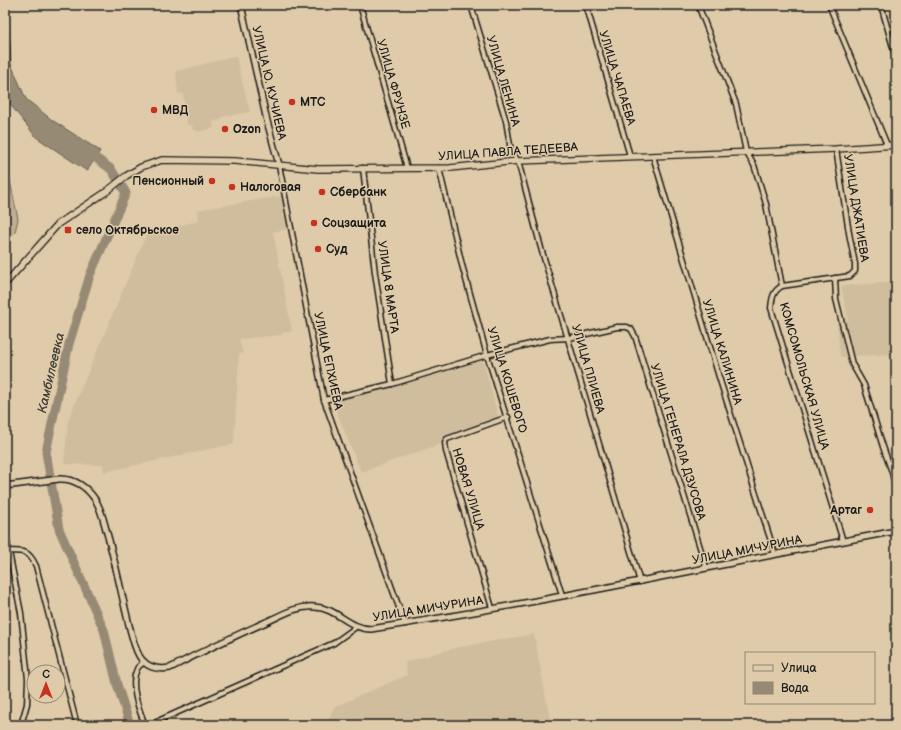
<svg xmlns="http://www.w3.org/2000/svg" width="901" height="730" viewBox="0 0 901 730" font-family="'Balsamiq Sans',sans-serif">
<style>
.built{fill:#d0bd9e}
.green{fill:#c0af92;stroke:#6e6657}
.water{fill:#978a75;stroke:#665e51}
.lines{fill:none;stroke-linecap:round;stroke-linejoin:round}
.river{stroke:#978a75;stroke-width:9}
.minor-casing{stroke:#1c1c1c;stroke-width:7}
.tertiary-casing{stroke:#1c1c1c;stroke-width:8}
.secondary-casing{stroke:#1c1c1c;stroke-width:8}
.minor{stroke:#dfcba9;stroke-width:4}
.tertiary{stroke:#dfcba9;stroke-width:5}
.secondary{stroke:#dfcba9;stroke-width:5.5}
.poi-dot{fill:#c8321e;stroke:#dfcba9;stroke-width:1.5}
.labels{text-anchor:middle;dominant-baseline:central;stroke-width:3;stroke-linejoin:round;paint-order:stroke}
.street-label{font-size:12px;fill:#1c1c1c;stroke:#dfcba9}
.poi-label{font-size:12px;font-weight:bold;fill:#1c1c1c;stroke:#dfcba9;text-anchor:start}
.water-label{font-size:13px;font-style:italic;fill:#413d37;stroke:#dfcba9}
</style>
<rect width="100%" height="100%" fill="#dfcba9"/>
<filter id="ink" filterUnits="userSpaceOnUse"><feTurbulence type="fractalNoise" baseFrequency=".025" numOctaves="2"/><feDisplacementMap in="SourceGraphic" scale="8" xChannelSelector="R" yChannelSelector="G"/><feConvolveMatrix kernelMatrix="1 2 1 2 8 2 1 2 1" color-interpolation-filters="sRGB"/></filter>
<g filter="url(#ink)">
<!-- built -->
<g class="built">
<polygon points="236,56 250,112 222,117 222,120 213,121 214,128 198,132 197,130 193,131 192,125 187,125 183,93 178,94 176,71"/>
<polygon points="281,196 288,229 273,232 292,331 282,333 282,335 239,339 243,353 239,354 234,444 104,472 103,465 64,464 68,420 147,233 199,221 197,210"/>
<polygon points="896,282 896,326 892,354 840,357 837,322 848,319 841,286"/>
<polygon points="483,361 500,423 361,472 331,398"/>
<polygon points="534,634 551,725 326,725 334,707 407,675 405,662 455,648"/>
</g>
<!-- green -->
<polygon class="green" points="5,157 18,219 15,232 5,243"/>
<!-- water -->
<polygon class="water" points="5,5 8,6 11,64 26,99 52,120 100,151 87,171 36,137 5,98"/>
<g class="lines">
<!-- river -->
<polyline class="river" points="86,151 111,169 126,193 90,275 69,344 46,452 59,529 104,630 117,684 130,725"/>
<defs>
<g id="minor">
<polyline points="360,5 407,168"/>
<polyline points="471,5 506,121 511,151 518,161 541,248 640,582"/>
<polyline points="586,5 630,156"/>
<path d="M698,5L736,104L746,152L754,165L766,204L782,286C773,291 772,298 771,308L843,541"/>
<polyline points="829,5 887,145"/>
<polyline points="881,5 896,58"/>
<polyline points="653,156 719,377 775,554"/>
<polyline points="279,165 324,400 405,624"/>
<polyline points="363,168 375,273 392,384"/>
<polyline points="439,168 462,265 487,355 562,595"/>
<polyline points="835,278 836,299 852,364 864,385 883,447 892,472 896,490"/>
<polyline points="782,286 850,276 855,271 855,264 849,233 836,149"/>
<polyline points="324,400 392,384 487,355 550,339 569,338 617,327 627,327 631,329 635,336 706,567"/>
<polyline points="5,532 21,613 28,679 27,704 21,725"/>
<path d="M9,551C25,551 29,551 36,566L77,725"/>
<polyline points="492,608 446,451 445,442 447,439 508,417"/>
<path d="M144,662C142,664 138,666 137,669C129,685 139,710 145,725"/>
<polyline points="149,725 334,643 356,627"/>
</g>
<g id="tertiary">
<polyline points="241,5 267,121 279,165"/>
<path d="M5,486L59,479C75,478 88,488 96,501C102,511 104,523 107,533C116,565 122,597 130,629C133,639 135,652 142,660C149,668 160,670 170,668C201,652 232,637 264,623C280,616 297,605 315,607C337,608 349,629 371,629C547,602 721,564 896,531"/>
</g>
<polyline id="secondary" points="5,284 58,224 106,192 126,176 141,167 162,160 235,161 318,169 450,168 518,161 836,149 896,145"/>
</defs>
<!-- minor casing -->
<use href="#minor" class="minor-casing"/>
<!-- tertiary casing -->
<use href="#tertiary" class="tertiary-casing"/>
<!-- secondary casing -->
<use href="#secondary" class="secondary-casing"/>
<!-- minor -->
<use href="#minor" class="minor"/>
<!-- tertiary -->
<use href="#tertiary" class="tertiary"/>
<!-- secondary -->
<use href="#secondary" class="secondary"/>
</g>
</g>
<!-- markers -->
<g class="poi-dot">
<circle cx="292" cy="102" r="4"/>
<circle cx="154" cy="110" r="4"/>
<circle cx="225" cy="129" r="4"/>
<circle cx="212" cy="181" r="4"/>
<circle cx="232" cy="187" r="4"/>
<circle cx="322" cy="192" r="4"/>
<circle cx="314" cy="223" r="4"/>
<rect x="64" y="226" width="8" height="8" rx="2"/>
<circle cx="318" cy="249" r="4"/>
<circle cx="870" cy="510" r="4"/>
</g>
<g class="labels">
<!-- street labels -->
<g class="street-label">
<text transform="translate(617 78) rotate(73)">УЛИЦА ЧАПАЕВА</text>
<text transform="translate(503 81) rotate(74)">УЛИЦА ЛЕНИНА</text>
<text transform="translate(269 83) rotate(77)">УЛИЦА Ю. КУЧИЕВА</text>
<text transform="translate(393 84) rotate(74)">УЛИЦА ФРУНЗЕ</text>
<text transform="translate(508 152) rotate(-4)">УЛИЦА ПАВЛА ТЕДЕЕВА</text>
<text transform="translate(856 208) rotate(81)">УЛИЦА ДЖАТИЕВА</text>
<text transform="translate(388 287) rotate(82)">УЛИЦА 8 МАРТА</text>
<text transform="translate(722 352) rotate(73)">УЛИЦА КАЛИНИНА</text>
<text transform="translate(328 361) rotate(78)">УЛИЦА ЕПХИЕВА</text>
<text transform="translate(588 369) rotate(74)">УЛИЦА ПЛИЕВА</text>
<text transform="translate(804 376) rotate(74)">КОМСОМОЛЬСКАЯ УЛИЦА</text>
<text transform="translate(507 380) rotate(73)">УЛИЦА КОШЕВОГО</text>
<text transform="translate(678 442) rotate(73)">УЛИЦА ГЕНЕРАЛА ДЗУСОВА</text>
<text transform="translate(468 489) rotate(73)">НОВАЯ УЛИЦА</text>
<text transform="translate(747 550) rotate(-11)">УЛИЦА МИЧУРИНА</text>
<text transform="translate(428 609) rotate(-9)">УЛИЦА МИЧУРИНА</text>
</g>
<!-- poi labels -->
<g class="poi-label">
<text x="300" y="102">МТС</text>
<text x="162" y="110">МВД</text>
<text x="233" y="129">Ozon</text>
<text x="204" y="181" text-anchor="end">Пенсионный</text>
<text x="240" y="187">Налоговая</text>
<text x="330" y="192">Сбербанк</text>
<text x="322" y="223">Соцзащита</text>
<text x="76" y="230">село Октябрьское</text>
<text x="326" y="249">Суд</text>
<text x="862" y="510" text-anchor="end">Артаг</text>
</g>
<!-- water labels -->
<g class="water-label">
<text transform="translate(51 373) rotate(-77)">Камбилеевка</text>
</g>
</g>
<!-- margin -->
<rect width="901" height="730" fill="none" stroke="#dfcba9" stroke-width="20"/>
<rect x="10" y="10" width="881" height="710" fill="none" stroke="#1c1c1c" stroke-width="1.5" filter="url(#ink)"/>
<!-- legend -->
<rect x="745" y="652" width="130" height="52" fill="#dfcba9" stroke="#918571"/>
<rect x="753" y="665" width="20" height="6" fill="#dfcba9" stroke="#918571"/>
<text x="781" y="672" font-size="12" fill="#1c1c1c">Улица</text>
<rect x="753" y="682" width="20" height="12" fill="#978a75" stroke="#918571"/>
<text x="781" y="692" font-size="12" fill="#1c1c1c">Вода</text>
<!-- north arrow -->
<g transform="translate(46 684)"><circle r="19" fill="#dfcba9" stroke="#918571"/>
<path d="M0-3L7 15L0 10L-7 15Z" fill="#c8321e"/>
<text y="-6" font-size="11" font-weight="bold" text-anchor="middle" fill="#1c1c1c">С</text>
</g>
</svg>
